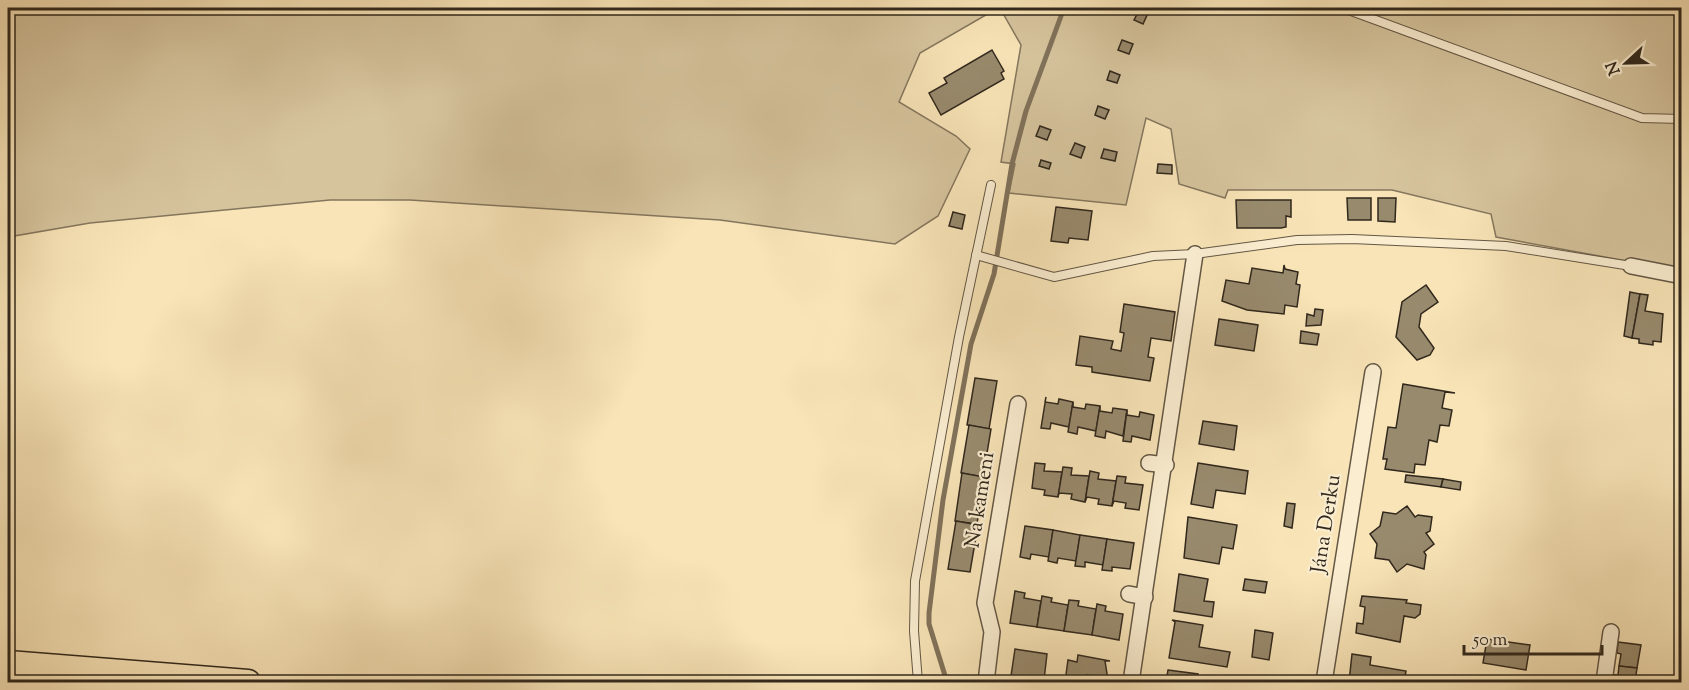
<svg xmlns="http://www.w3.org/2000/svg" width="1689" height="690" viewBox="0 0 1689 690" font-family="'Sorts Mill Goudy',serif">
<style>
.green{fill:#d6c49d;stroke:#84765d;stroke-width:1.5}
.lines{fill:none;stroke-linecap:round;stroke-linejoin:round}
.stream{stroke:#80725a;stroke-width:5}
.building{fill:#988a6d;stroke:#31281d;stroke-width:1.5}
.service-casing{stroke:#635744;stroke-width:10}
.minor-casing{stroke:#635744;stroke-width:18}
.primary-casing{stroke:#31281d;stroke-width:27}
.service{stroke:#faedd0;stroke-width:8}
.minor{stroke:#faedd0;stroke-width:15}
.primary{stroke:#f8e4b7;stroke-width:24}
.labels{text-anchor:middle;dominant-baseline:central;stroke-width:4.5;stroke-linejoin:round;paint-order:stroke}
.street-label{font-size:21px;fill:#31281d;stroke:#faedd0}
</style>
<rect width="100%" height="100%" fill="#f8e4b7"/>
<filter id="stains"><feTurbulence type="fractalNoise" baseFrequency=".00333" numOctaves="4"/><feColorMatrix values="0 0 0 0 .2 0 0 0 0 .09 0 0 0 0 .02 0 0 0 .5 -.17"/></filter>
<radialGradient id="worn" r=".72"><stop offset=".6" stop-color="#630" stop-opacity="0"/><stop offset="1" stop-color="#630" stop-opacity=".3"/></radialGradient>
<!-- green -->
<g class="green">
<polygon points="8,8 998,8 920,53 899,102 956,136 970,149 938,216 895,244 720,220 410,200 330,200 90,223 8,237"/>
<polygon points="1000,8 1681,8 1681,271 1496,237 1491,214 1392,190 1228,190 1225,198 1179,184 1171,129 1146,118 1126,205 1009,193 1015,164 1001,162 1021,45"/>
</g>
<g class="lines">
<!-- stream -->
<polyline class="stream" points="947,682 929,624 929,613 943,500 971,344 994,274 1012,164 1026,111 1064,8"/>
</g>
<!-- building -->
<g class="building">
<polygon points="1140,9 1148,13 1143,24 1134,20"/>
<polygon points="1122,40 1133,44 1129,54 1118,50"/>
<polygon points="992,50 1004,71 1001,73 1004,79 941,115 929,93 947,83 944,78"/>
<polygon points="1110,71 1120,75 1117,83 1107,80"/>
<polygon points="1098,106 1109,110 1105,119 1095,115"/>
<polygon points="1040,126 1051,130 1047,140 1036,136"/>
<polygon points="1075,143 1085,147 1081,158 1070,154"/>
<polygon points="1104,149 1117,152 1115,161 1101,158"/>
<polygon points="1041,160 1051,163 1049,169 1039,166"/>
<polygon points="1158,164 1172,165 1172,174 1157,173"/>
<polygon points="1347,198 1371,198 1371,220 1348,220"/>
<polygon points="1378,198 1396,198 1395,222 1378,221"/>
<polygon points="1236,200 1291,200 1291,217 1286,216 1286,227 1281,228 1237,228"/>
<polygon points="1056,207 1092,211 1088,240 1069,238 1068,243 1051,241"/>
<polygon points="953,212 965,215 962,229 949,226"/>
<polygon points="1284,265 1285,269 1298,272 1296,284 1300,285 1297,307 1285,305 1284,314 1247,310 1222,301 1226,280 1249,284 1252,268 1283,273"/>
<polygon points="1426,285 1438,302 1421,314 1419,327 1434,348 1430,355 1417,360 1396,337 1402,302"/>
<polygon points="1630,292 1640,294 1632,338 1624,336"/>
<polygon points="1640,294 1648,295 1645,311 1663,314 1661,342 1653,341 1653,345 1639,343 1639,339 1632,338"/>
<polygon points="1124,304 1175,312 1171,341 1151,338 1148,357 1154,358 1150,381 1092,372 1092,367 1076,365 1080,336 1113,341 1111,349 1121,351 1124,333 1120,332"/>
<polygon points="1315,309 1323,310 1321,325 1306,326 1307,314 1314,316"/>
<polygon points="1219,319 1258,325 1254,351 1215,345"/>
<polygon points="1301,331 1319,334 1317,345 1300,343"/>
<polygon points="975,378 997,381 989,429 967,425"/>
<polygon points="1403,384 1455,393 1445,392 1442,408 1452,410 1449,426 1440,425 1437,442 1429,440 1425,465 1415,464 1414,473 1385,469 1387,459 1383,459 1388,427 1396,428"/>
<polygon points="1046,397 1045,402 1058,404 1059,399 1073,402 1069,427 1051,423 1050,429 1041,428"/>
<polygon points="1073,402 1073,407 1085,409 1086,404 1100,406 1096,431 1078,427 1077,434 1068,432"/>
<polygon points="1100,406 1100,411 1112,413 1113,408 1127,410 1123,436 1106,431 1105,438 1095,436"/>
<polygon points="1127,410 1127,415 1139,417 1140,412 1154,415 1150,440 1132,436 1131,442 1123,441"/>
<polygon points="1203,421 1237,426 1234,450 1199,444"/>
<polygon points="969,425 991,429 983,477 961,473"/>
<polygon points="1035,463 1045,464 1044,471 1062,472 1058,497 1044,495 1045,490 1032,488"/>
<polygon points="1198,463 1248,471 1245,494 1216,490 1213,508 1191,504"/>
<polygon points="1063,467 1072,468 1071,475 1089,476 1085,502 1071,499 1072,494 1059,493 1058,497"/>
<polygon points="1090,471 1099,473 1098,479 1116,481 1112,506 1098,504 1099,499 1087,497 1085,502"/>
<polygon points="962,473 984,477 977,524 955,521"/>
<polygon points="1406,475 1443,479 1441,487 1405,482"/>
<polygon points="1117,476 1126,477 1125,483 1143,485 1139,510 1125,508 1126,503 1114,501 1112,506"/>
<polygon points="1443,479 1461,482 1460,490 1441,487"/>
<polygon points="1287,503 1295,504 1292,528 1284,526"/>
<polygon points="1407,506 1415,517 1418,515 1432,517 1430,531 1426,533 1434,544 1424,552 1426,555 1424,569 1407,564 1397,572 1389,560 1375,558 1377,544 1370,534 1380,526 1383,512 1396,514"/>
<polygon points="1188,517 1237,525 1233,549 1222,547 1219,564 1184,558"/>
<polygon points="956,521 978,525 970,572 948,569"/>
<polygon points="1025,526 1053,530 1049,557 1031,554 1030,559 1020,557"/>
<polygon points="1053,530 1080,535 1076,561 1058,558 1057,563 1048,561"/>
<polygon points="1080,535 1107,539 1103,565 1085,562 1085,567 1075,566"/>
<polygon points="1107,539 1134,543 1130,569 1112,567 1112,571 1102,570"/>
<polygon points="1179,574 1208,579 1204,601 1214,602 1212,617 1174,611"/>
<polygon points="1245,579 1267,582 1265,593 1243,590"/>
<polygon points="1015,591 1025,593 1024,598 1041,601 1037,627 1010,623"/>
<polygon points="1042,596 1052,598 1051,602 1068,605 1064,631 1037,627"/>
<polygon points="1362,596 1407,600 1406,603 1421,605 1420,614 1415,618 1404,616 1400,642 1356,633 1357,623 1363,624 1365,607 1360,606"/>
<polygon points="1069,600 1079,601 1078,606 1096,609 1092,635 1064,631"/>
<polygon points="1097,604 1106,606 1105,611 1123,614 1119,640 1092,635"/>
<polygon points="1172,620 1203,625 1199,647 1230,652 1227,667 1169,658 1175,622"/>
<polygon points="1255,630 1273,633 1269,660 1252,657"/>
<polygon points="1487,639 1530,645 1526,670 1483,663"/>
<polygon points="1618,642 1641,645 1637,668 1619,666 1621,654 1617,653"/>
<polygon points="1015,649 1047,654 1044,680 1011,676"/>
<polygon points="1352,654 1371,657 1370,665 1406,671 1404,682 1349,682"/>
<polygon points="1078,655 1110,661 1105,661 1108,680 1087,675 1086,682 1065,682 1068,660 1077,662"/>
<polygon points="1619,666 1637,668 1635,682 1610,682 1611,675 1618,675"/>
<polygon points="1168,670 1198,674 1197,682 1166,682"/>
</g>
<g class="lines">
<defs>
<g id="service">
<polyline points="1343,8 1642,118 1682,119"/>
<polyline points="976,255 1054,277 1153,256 1195,254 1297,240 1352,239 1506,246 1631,266"/>
<polyline points="918,682 914,631 915,581 959,337 991,185"/>
</g>
<g id="minor">
<polyline points="1631,266 1682,276"/>
<polyline points="1149,463 1166,465"/>
<polyline points="1129,594 1145,597"/>
<polyline points="986,682 992,632 985,603 1018,404"/>
<polyline points="1131,682 1195,254"/>
<polyline points="1324,682 1373,372"/>
<polyline points="1604,682 1611,632"/>
</g>
<polyline id="primary" points="8,663 248,682"/>
</defs>
<!-- service casing -->
<use href="#service" class="service-casing"/>
<!-- minor casing -->
<use href="#minor" class="minor-casing"/>
<!-- primary casing -->
<use href="#primary" class="primary-casing"/>
<!-- service -->
<use href="#service" class="service"/>
<!-- minor -->
<use href="#minor" class="minor"/>
<!-- primary -->
<use href="#primary" class="primary"/>
</g>
<g class="labels">
<!-- street labels -->
<g class="street-label">
<text transform="translate(981 500) rotate(-81)">Na kameni</text>
<text transform="translate(1327 524) rotate(-81)">Jána Derku</text>
</g>
</g>
<!-- margin -->
<rect width="1689" height="690" fill="none" stroke="#f8e4b7" stroke-width="30"/>
<rect x="9" y="9" width="1671" height="672" fill="none" stroke="#31281d" stroke-width="3"/>
<rect x="15" y="15" width="1659" height="660" fill="none" stroke="#31281d" stroke-width="1.5"/>
<!-- north arrow -->
<g transform="translate(1626 63) rotate(248)" stroke="#faedd0" stroke-width="4.5" paint-order="stroke">
<path d="M0-4.5L10 22L0 15L-10 22Z" fill="#31281d"/>
<text y="-9" font-size="16" font-weight="bold" text-anchor="middle" fill="#31281d">N</text>
</g>
<!-- scale -->
<path d="M1464 645v9h138v-9" fill="none" stroke="#31281d" stroke-width="3"/>
<text x="1473" y="645" font-size="18" fill="#31281d" stroke="#faedd0" stroke-width="4.5" paint-order="stroke">50 m</text>
<rect width="100%" height="100%" filter="url(#stains)"/>
<rect width="100%" height="100%" fill="url(#worn)"/>
</svg>
